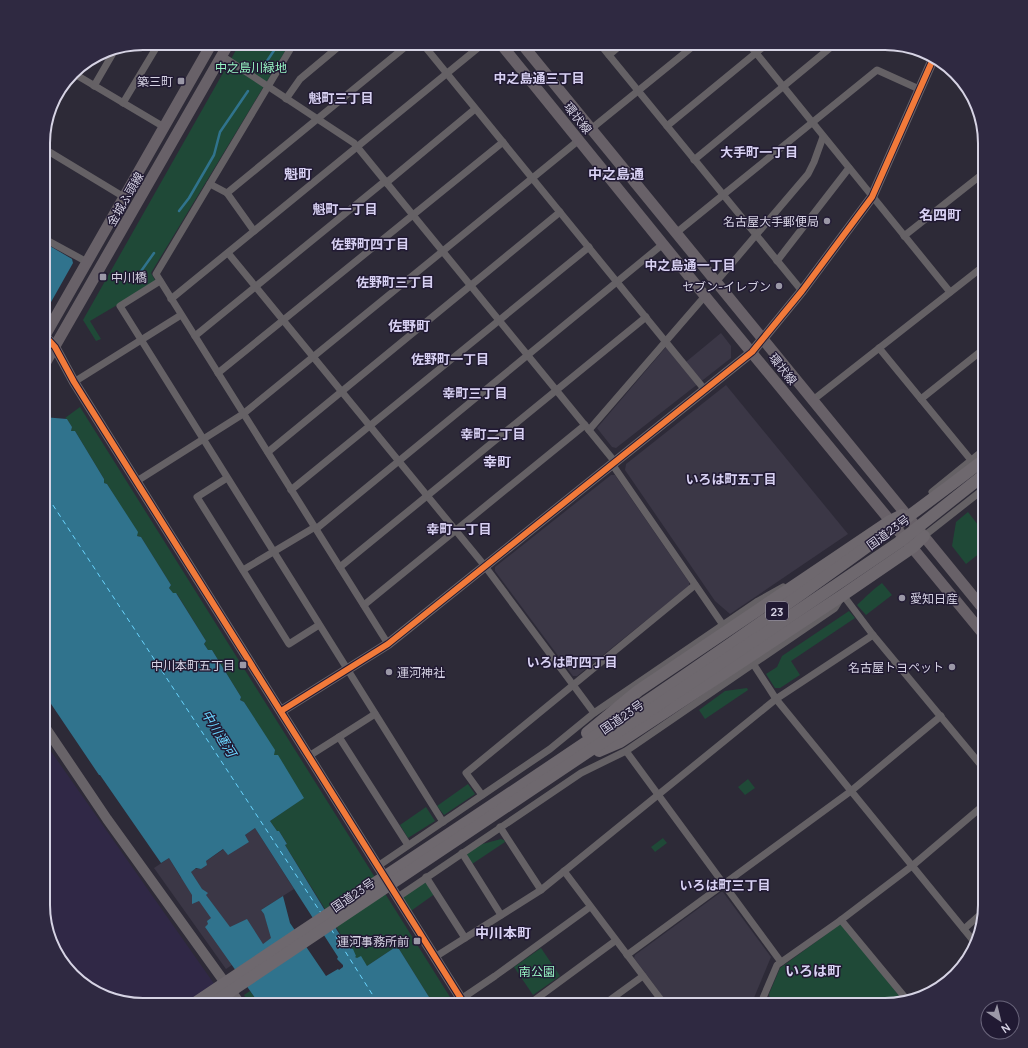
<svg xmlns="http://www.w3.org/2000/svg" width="1028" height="1048" viewBox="0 0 1028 1048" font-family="Manrope,'Noto Sans JP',sans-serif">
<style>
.built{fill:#302846}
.industrial{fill:#3b3746}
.green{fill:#1f4937}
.water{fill:#30738d;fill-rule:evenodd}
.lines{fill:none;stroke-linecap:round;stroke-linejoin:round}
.stream{stroke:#30738d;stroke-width:2.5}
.ferry{stroke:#69d4fe;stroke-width:1;stroke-dasharray:5 4;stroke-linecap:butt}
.street{stroke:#656165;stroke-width:7}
.secondary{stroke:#686368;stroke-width:10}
.primary{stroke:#686168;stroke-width:11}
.highway{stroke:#6e686e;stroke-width:12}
.cycleway-casing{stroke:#211a33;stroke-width:8}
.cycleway{stroke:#f17a3a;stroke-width:6}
.poi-dot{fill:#9b98a7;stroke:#211a33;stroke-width:1.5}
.labels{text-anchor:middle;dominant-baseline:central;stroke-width:3;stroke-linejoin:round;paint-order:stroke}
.shield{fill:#211a33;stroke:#a09caf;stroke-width:1}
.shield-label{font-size:11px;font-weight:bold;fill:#d6d3e4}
.park-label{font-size:12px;fill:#96f5c3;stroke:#211a33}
.poi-label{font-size:12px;fill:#d6d3e4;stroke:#211a33;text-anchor:end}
.street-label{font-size:12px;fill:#d6d3e4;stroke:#211a33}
.neighbourhood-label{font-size:13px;font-weight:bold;fill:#d8d1f3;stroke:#211a33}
.water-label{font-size:13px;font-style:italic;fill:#69d4fe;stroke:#211a33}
.quarter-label{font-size:14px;font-weight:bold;fill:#d8d1f3;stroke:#211a33}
.rim{fill:none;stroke:#d6d3e4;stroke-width:2}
</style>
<rect width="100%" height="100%" fill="#2d2a37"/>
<!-- built -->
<polygon class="built" points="43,740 229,1005 143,1005 99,995 68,971 51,943 43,905"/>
<!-- industrial -->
<g class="industrial">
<polygon points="721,333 731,346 731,358 616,448 612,447 597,428 666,347 681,366"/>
<polygon points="726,385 848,534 730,614 715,601 625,470 626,464"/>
<polygon points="611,475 615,475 689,582 689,586 577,676 573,676 495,571 495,567"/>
<polygon points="255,828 294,889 261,910 264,914 272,938 226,969 154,868 169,858 181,878 195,869 201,869 206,861 224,849 249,842 245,835"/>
<polygon points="721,892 723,892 771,957 751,1005 669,1005 634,958 635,955"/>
</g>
<!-- green -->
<g class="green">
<polygon points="240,43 290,43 151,273 156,282 90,321 101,339 96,341 83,320"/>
<polygon points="80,407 455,1005 434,1005 399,949 394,948 367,966 355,957 285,845 287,844 279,831 277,831 270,821 303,798 274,755 274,750 244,702 240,700 241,697 212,650 208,650 204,644 206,641 177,594 173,594 169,588 171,585 141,537 137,536 137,532 107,484 104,483 104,479 75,431 71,431 72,427 67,419 65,418"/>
<polygon points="968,512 985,534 985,549 966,564 952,546 956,522"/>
<path d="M882,583L892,595L866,615L857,605C866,597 872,590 882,583Z"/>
<polygon points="849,611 855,618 791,661 800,675 780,688 775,688 766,674 777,667 782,656"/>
<polygon points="747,688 748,690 705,719 699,710 725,691"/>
<polygon points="748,779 755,788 745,795 738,787"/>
<polygon points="468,784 475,794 444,815 437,806"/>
<polygon points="426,807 435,821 408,838 400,825"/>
<polygon points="663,838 667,843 655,852 651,847"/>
<polygon points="501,839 504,840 505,842 472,864 465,853 475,846"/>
<polygon points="426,877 436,893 408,913 398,897"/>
<polygon points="839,925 843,925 904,1002 885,1005 774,1005 770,1001 769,994 780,968"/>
<polygon points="541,948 560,976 533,995 514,967"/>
<polygon points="250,991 260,1005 251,1005 244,995"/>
</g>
<!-- water -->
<g class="water">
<polygon points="43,242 72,259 73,263 46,311 43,311"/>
<path d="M43,417L67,419L72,427L71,431H75L104,479V483L107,484L138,532L137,536L141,537L171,585L169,588L173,593H176L206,641L204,644L208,650H212L241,697L240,700L244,702L275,750L274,755H278L304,798L270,821L277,831H279L287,844L285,845L340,935L349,948L353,949L356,956L355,957L357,958L361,956L367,966L394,948L399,949L434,1005H260L205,927L208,924L207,921L211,918L199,901L192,904V895L169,858L161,863L100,775H99L43,692ZM255,828L338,957L337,959L343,965V967L339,970L338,969L326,976L290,923L283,896L261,910L264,914L271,938L263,944L247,919L230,927L206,895L208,893L202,889L191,872L196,868L201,869L207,865L206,861L223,849L228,855L249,842L245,835Z"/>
</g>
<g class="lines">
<!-- stream -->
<g class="stream">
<polyline points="263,67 279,43"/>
<polyline points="179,211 189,198 214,155 220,132 248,91"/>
<polyline points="134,281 154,253"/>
</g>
<!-- ferry -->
<g class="ferry">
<polyline points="43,490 321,913"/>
<polyline points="331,929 379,1005"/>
</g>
<!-- street -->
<g class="street">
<polyline points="294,43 156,274 388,644"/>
<polyline points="422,43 705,390"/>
<polyline points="599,43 802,291"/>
<polyline points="748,43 950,292"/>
<polyline points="609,55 623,43"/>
<polyline points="222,56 354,143 615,462"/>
<polyline points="73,73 164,127"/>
<polyline points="94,86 116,48"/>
<polyline points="286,99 300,79 343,43"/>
<polyline points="123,103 159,43"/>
<polyline points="667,126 768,43"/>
<polyline points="591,129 697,43"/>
<polyline points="43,148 124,197"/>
<polyline points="694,160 836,43"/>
<polyline points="386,183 475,109"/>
<polyline points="210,184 227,193"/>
<polyline points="254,231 227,193 410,43"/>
<polyline points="676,233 877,70 919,89"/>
<polyline points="904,236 985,172"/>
<polyline points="43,238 87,262"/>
<polyline points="228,253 484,565 594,713"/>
<polyline points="777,261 849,168"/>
<polyline points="160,281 120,306 443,822"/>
<polyline points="716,282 808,174 814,162 823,137"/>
<polyline points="171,299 484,43"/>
<polyline points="195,336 385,181"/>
<polyline points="879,348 971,460"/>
<polyline points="218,373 503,142"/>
<polyline points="74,382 181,315"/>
<polyline points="921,399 985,348"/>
<polyline points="813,400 985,265"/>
<polyline points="589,430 705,296"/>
<polyline points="268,452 560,212"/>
<polyline points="612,464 723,625"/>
<polyline points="227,478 197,497 289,644 319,625"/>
<polyline points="137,481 243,414 579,140"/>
<polyline points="291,490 589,247"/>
<polyline points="932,492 985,449"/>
<polyline points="316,529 663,244"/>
<polyline points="924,536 985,488"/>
<polyline points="340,567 646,317"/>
<polyline points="243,570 315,527"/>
<polyline points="364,605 585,425"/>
<polyline points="754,665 776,699 976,944"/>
<polyline points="375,714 339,737 408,845"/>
<polyline points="626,751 781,962"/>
<polyline points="309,756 339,737"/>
<polyline points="482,795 466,773 695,585"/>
<polyline points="500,827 541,890"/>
<polyline points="462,853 501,915"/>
<polyline points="378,866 550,749 594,713 758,601 783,587"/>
<polyline points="564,871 665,1005"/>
<polyline points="426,877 465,938"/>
<polyline points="398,897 581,773 626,751 835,608 843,595 873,635 985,770"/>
<polyline points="841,920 908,1001"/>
<polyline points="964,929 983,912"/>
<polyline points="627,955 851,791 941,716"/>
<polyline points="435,957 541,890 776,699 873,635"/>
<polyline points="461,999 495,976 590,907"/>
<polyline points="528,1005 615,941"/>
<polyline points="603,1005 643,976"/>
<polyline points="760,1005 777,965 841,920 912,866 985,804"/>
</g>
<!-- secondary -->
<g class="secondary">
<polyline points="45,336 55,347 74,382 465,1005"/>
<polyline points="281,711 388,644 752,352 802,291 872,197 934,57"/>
<polyline points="43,724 107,819 241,1005"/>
</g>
<!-- primary -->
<g class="primary">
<polyline points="500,43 705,296 985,636"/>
<polyline points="521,43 985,611"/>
<polyline points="43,339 212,43"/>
<polyline points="43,367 229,43"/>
</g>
<!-- highway -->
<g class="highway">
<polyline points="587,733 638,691 890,521 902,515"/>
<polyline points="599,751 620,742 843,595 913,547 924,536"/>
<path d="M192,1005C458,826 730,654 985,459"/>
<polyline points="210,1005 755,640 898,543 985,474"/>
</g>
<defs>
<g id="cycleway">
<polyline points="45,336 55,347 74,382 465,1005"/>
<polyline points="281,711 388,644 752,352 802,291 872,197 934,57"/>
</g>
</defs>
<!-- cycleway casing -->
<use href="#cycleway" class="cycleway-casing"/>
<!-- cycleway -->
<use href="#cycleway" class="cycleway"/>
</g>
<!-- markers -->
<g class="poi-dot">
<rect x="177" y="77" width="8" height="8" rx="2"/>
<circle cx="827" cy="221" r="4"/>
<rect x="99" y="273" width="8" height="8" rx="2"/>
<circle cx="779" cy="286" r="4"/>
<circle cx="902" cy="598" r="4"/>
<rect x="239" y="661" width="8" height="8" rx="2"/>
<circle cx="952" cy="667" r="4"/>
<circle cx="389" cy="672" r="4"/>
<rect x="413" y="937" width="8" height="8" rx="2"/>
</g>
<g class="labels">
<!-- shield labels -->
<rect class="shield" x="766" y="602" width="22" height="18" rx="3"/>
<g class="shield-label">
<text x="777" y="611">23</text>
</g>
<!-- park labels -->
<g class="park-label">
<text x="251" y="67">中之島川緑地</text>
<text x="537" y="971">南公園</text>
</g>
<!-- poi labels -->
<g class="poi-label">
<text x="173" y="81">築三町</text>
<text x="819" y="221">名古屋大手郵便局</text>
<text x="111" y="277" text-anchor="start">中川橋</text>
<text x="771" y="286">セブン-イレブン</text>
<text x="910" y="598" text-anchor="start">愛知日産</text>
<text x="235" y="665">中川本町五丁目</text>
<text x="944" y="667">名古屋トヨペット</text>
<text x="397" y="672" text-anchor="start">運河神社</text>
<text x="409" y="941">運河事務所前</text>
</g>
<!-- street labels -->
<g class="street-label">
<text transform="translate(578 118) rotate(51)">環状線</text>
<text transform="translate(125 199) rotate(-60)">金城ふ頭線</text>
<text transform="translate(783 369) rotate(51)">環状線</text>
<text transform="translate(888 532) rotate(-36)">国道23号</text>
<text transform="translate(622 717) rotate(-34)">国道23号</text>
<text transform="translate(353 895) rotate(-34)">国道23号</text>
</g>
<!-- neighbourhood labels -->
<g class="neighbourhood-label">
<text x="539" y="78">中之島通三丁目</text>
<text x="341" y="98">魁町三丁目</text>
<text x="759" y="152">大手町一丁目</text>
<text x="345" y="209">魁町一丁目</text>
<text x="370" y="244">佐野町四丁目</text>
<text x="690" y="265">中之島通一丁目</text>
<text x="395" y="282">佐野町三丁目</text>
<text x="450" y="359">佐野町一丁目</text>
<text x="475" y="393">幸町三丁目</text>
<text x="493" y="434">幸町二丁目</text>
<text x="731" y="479">いろは町五丁目</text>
<text x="459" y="529">幸町一丁目</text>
<text x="572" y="662">いろは町四丁目</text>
<text x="725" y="885">いろは町三丁目</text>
</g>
<!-- water labels -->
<g class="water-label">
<text transform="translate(219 733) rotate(58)">中川運河</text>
</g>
<!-- quarter labels -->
<g class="quarter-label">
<text x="298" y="173">魁町</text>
<text x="616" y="173">中之島通</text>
<text x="940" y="214">名四町</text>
<text x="409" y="325">佐野町</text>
<text x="497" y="461">幸町</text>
<text x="503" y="932">中川本町</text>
<text x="813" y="970">いろは町</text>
</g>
</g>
<!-- crop -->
<path d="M0 0H1028V1048H0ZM143 50H885A93 93 0 0 1 978 143V905A93 93 0 0 1 885 998H143A93 93 0 0 1 50 905V143A93 93 0 0 1 143 50Z" fill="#2f2941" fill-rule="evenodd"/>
<path class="rim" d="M143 50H885A93 93 0 0 1 978 143V905A93 93 0 0 1 885 998H143A93 93 0 0 1 50 905V143A93 93 0 0 1 143 50Z"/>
<!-- north arrow -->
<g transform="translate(1000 1020) rotate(145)"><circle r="19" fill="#211a33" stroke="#69647a"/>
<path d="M0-3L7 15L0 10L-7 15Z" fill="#9b98a7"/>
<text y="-6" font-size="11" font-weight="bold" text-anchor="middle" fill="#d6d3e4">N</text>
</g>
</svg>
